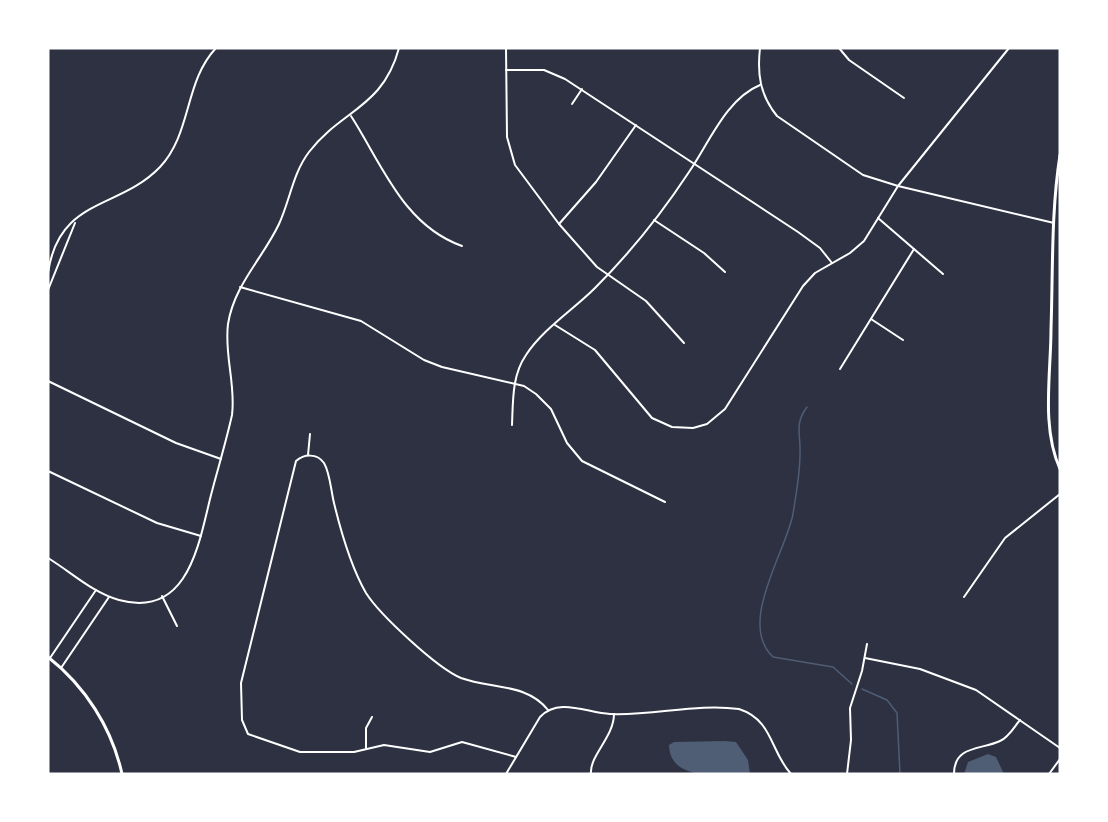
<svg xmlns="http://www.w3.org/2000/svg" width="1108" height="822" viewBox="0 0 1108 822" font-family="'Public Sans',sans-serif">
<style>
.water{fill:#4f5d75}
.lines{fill:none;stroke-linecap:round;stroke-linejoin:round}
.stream{stroke:#4f5d75;stroke-width:1.5}
.minor{stroke:#fff;stroke-width:2}
.tertiary{stroke:#fff;stroke-width:3}
.secondary{stroke:#fff;stroke-width:3}
</style>
<rect width="100%" height="100%" fill="#2d3142"/>
<!-- water -->
<g class="water">
<path d="M725,741L736,742L748,760L750,774C723,774 670,783 669,745L674,742Z"/>
<polygon points="988,754 996,757 1004,774 964,774 968,762"/>
</g>
<g class="lines">
<!-- stream -->
<g class="stream">
<path d="M807,407C794,424 801,435 800,454C800,474 796,494 793,514C786,552 737,623 773,657L833,667L852,684"/>
<polyline points="862,689 887,700 897,713 900,774"/>
</g>
<!-- minor -->
<g class="minor">
<polyline points="506,48 507,137 515,165 559,224 597,267 646,301 684,343"/>
<path d="M760,48C757,74 760,95 777,116L863,175L898,186L1054,223"/>
<polyline points="839,48 849,60 904,98"/>
<polyline points="506,70 544,70 565,79 798,232 820,248 832,263"/>
<polyline points="572,104 582,89"/>
<path d="M351,116C382,164 403,225 462,246"/>
<polyline points="878,218 943,274"/>
<polyline points="654,220 704,253 725,272"/>
<polyline points="559,224 596,182 636,125"/>
<path d="M48,273C59,197 119,210 160,167C192,133 184,82 216,48"/>
<polyline points="240,287 361,321 424,360 442,367 524,386 536,394 551,409 567,443 582,461 665,502"/>
<polyline points="48,290 75,223"/>
<polyline points="871,319 903,340"/>
<polyline points="555,325 595,350 652,418 672,427 693,428 707,424 725,409 803,286 815,273 850,253 864,241 898,186 1009,48"/>
<polyline points="840,369 914,249"/>
<polyline points="48,381 176,443 221,459"/>
<path d="M512,425C513,401 512,375 526,355C543,329 573,310 595,288C630,253 662,213 689,172C709,143 726,99 760,85"/>
<polyline points="308,455 310,434"/>
<polyline points="48,471 157,523 201,536"/>
<path d="M48,558C71,572 93,593 119,600C189,619 199,542 211,495C218,468 226,442 232,415C236,384 224,355 228,324C234,285 263,258 279,224C290,200 293,173 309,152C341,110 383,108 399,48"/>
<polyline points="162,596 177,626"/>
<polyline points="964,597 1005,538 1060,494"/>
<polyline points="50,658 96,590"/>
<polyline points="865,658 920,669 976,690 1060,748"/>
<polyline points="61,668 109,597"/>
<polyline points="366,749 366,728 372,717"/>
<path d="M516,757L462,742L430,752L384,745L354,752H300L248,734L242,720L241,683L296,461C304,454 317,453 324,463C330,473 331,491 334,503C341,532 351,567 366,593C380,615 437,668 461,678C491,689 527,683 548,710"/>
<path d="M506,774L540,717C559,697 587,713 610,714C653,716 697,703 739,709C773,720 770,751 791,774"/>
<path d="M591,774C589,756 614,737 614,714"/>
<polyline points="847,774 851,740 850,708 862,671 867,644"/>
<path d="M954,774C954,745 981,750 1000,741C1009,737 1014,727 1020,720"/>
<polyline points="1049,774 1060,759"/>
</g>
<!-- tertiary -->
<path class="tertiary" d="M1060,155C1051,212 1053,271 1051,329C1051,374 1041,427 1060,469"/>
<!-- secondary -->
<path class="secondary" d="M48,657C85,686 112,728 122,774"/>
</g>
<!-- border -->
<rect width="1108" height="822" fill="none" stroke="#ffffff" stroke-width="99"/>
</svg>
